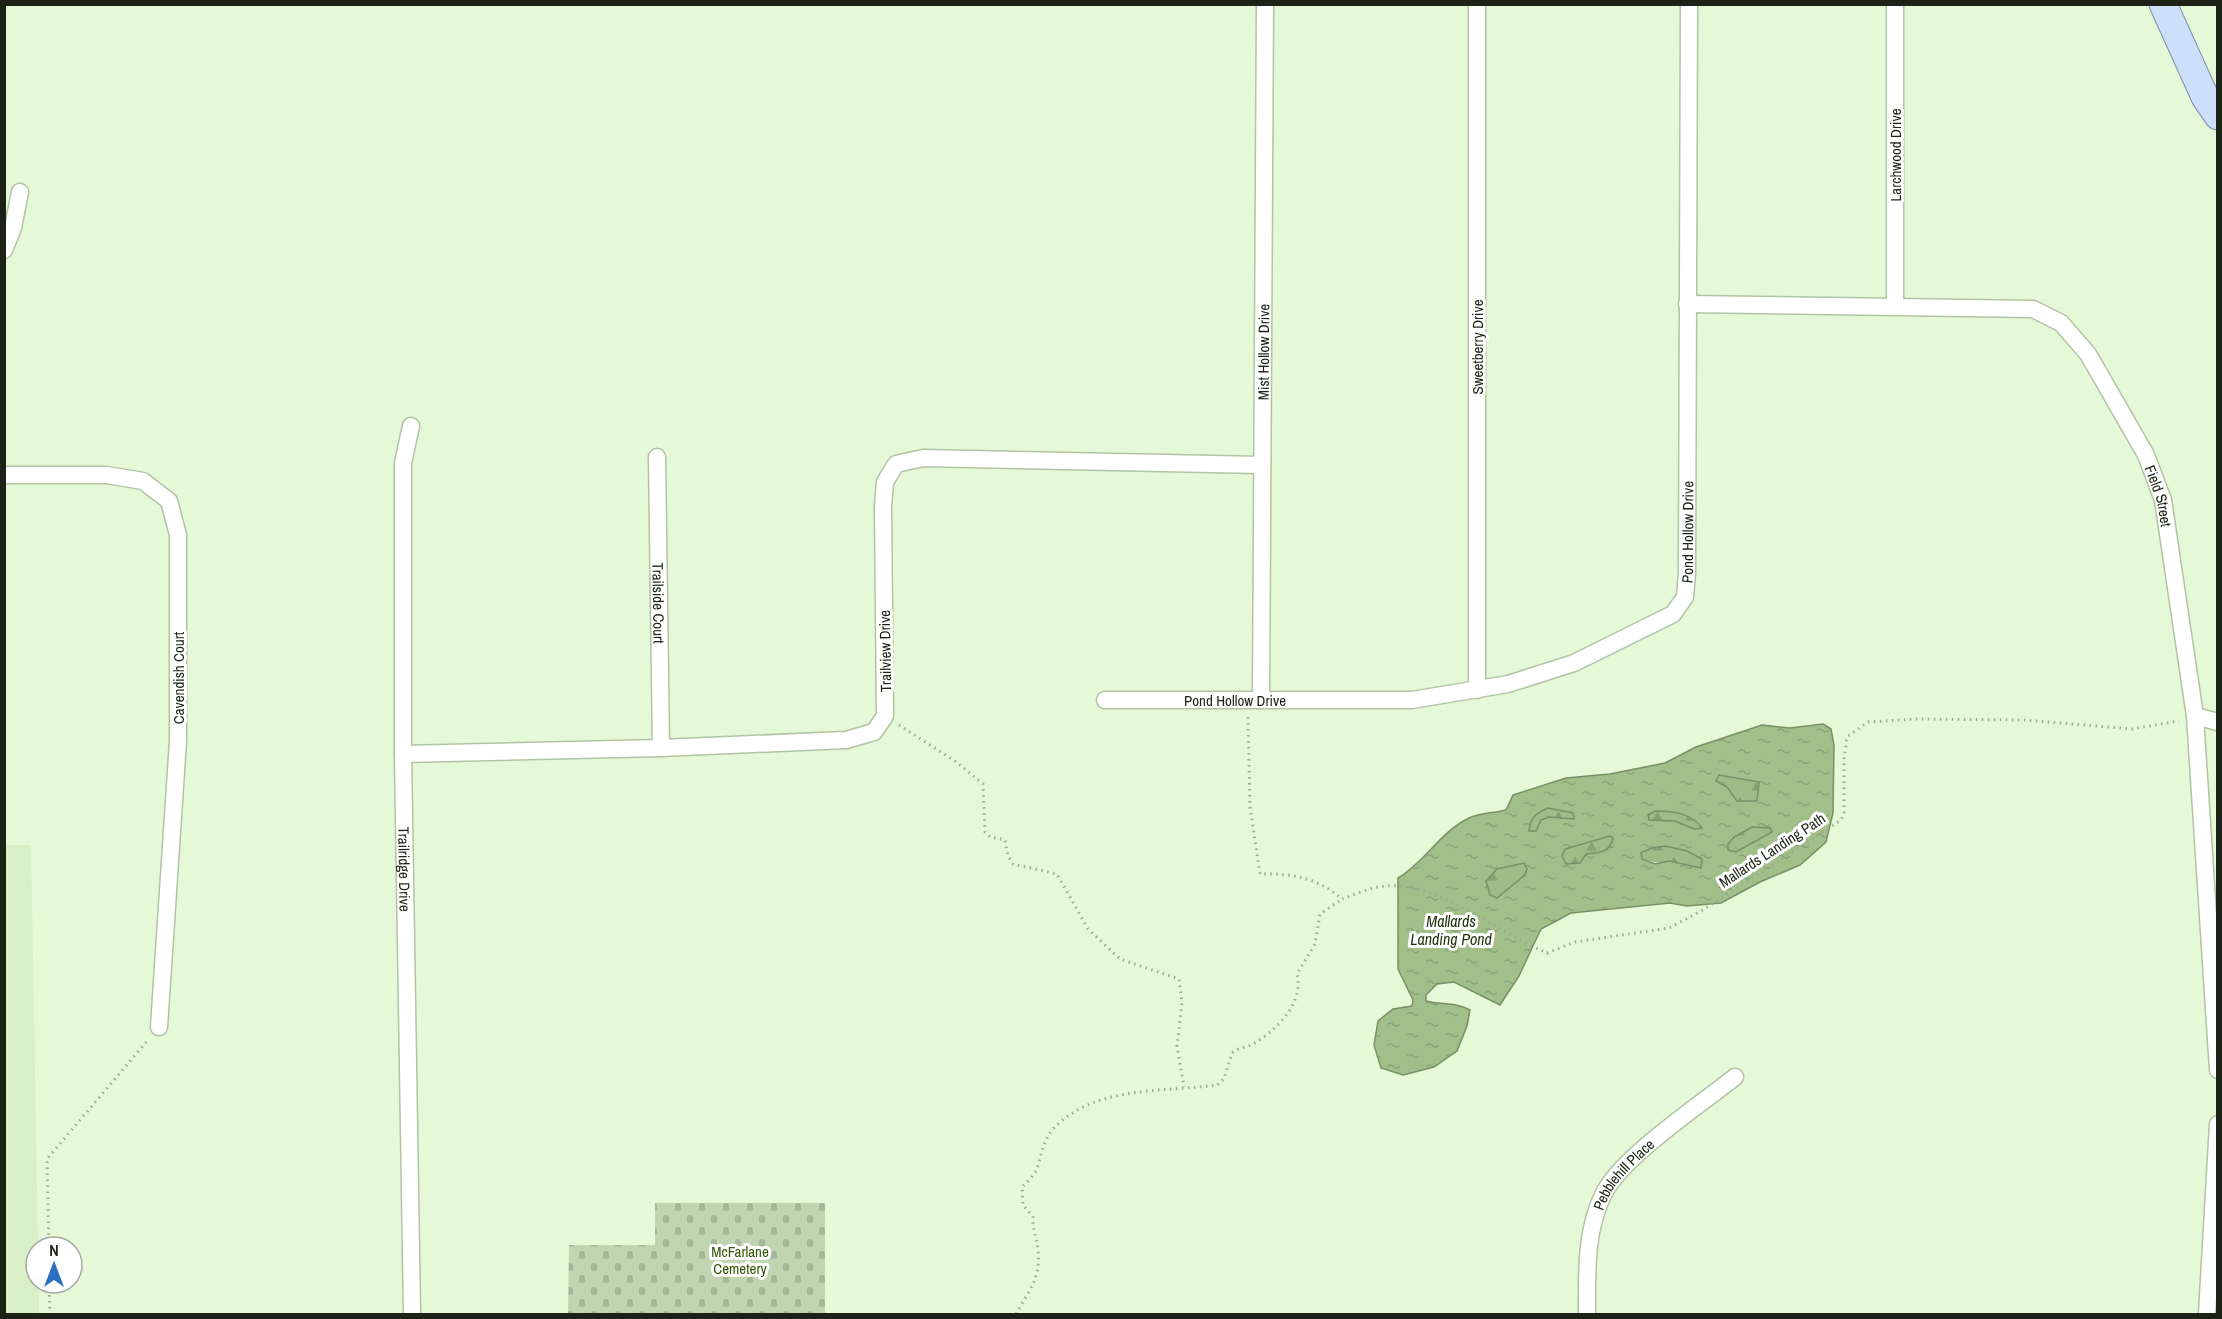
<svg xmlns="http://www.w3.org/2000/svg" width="2222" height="1319" viewBox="0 0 2222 1319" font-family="'Archivo Narrow',sans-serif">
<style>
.built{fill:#d8efc7}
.forest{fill:url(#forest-firs)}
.cemetery{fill:url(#cemetery-stones)}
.water{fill:url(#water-ripples);stroke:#789066;stroke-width:1.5;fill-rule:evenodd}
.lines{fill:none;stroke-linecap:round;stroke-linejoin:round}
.street-casing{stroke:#b1c4a3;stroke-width:19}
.primary-casing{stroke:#7891a9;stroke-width:29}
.path{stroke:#9dab91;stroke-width:3;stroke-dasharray:1.5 4.5;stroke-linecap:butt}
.street{stroke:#fff;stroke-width:16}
.primary{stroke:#cce0fb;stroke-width:27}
.labels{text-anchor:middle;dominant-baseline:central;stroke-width:6;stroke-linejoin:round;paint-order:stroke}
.street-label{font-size:15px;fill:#1c2316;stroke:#fff}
.park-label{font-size:15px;fill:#325604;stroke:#fff}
.water-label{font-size:16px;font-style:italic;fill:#1d3109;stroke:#fff}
</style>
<defs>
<pattern id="forest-firs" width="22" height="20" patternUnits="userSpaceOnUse" patternTransform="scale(1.5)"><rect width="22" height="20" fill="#9dbc86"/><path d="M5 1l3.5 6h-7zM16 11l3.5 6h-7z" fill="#87a173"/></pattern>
<pattern id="cemetery-stones" width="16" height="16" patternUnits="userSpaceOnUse" patternTransform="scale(1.5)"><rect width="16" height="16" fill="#c1d5b3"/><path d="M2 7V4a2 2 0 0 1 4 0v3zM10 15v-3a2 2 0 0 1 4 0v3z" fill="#a5b799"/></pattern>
<pattern id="water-ripples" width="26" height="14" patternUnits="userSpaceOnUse" patternTransform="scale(1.5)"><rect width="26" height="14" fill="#a0bf89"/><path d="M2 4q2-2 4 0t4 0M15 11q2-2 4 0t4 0" fill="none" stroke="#89a476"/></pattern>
</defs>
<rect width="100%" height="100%" fill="#e5f8d7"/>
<!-- built -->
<polygon class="built" points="5,845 31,845 38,1247 36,1247 36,1283 39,1283 39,1314 5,1314"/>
<!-- forest -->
<g class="forest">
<polygon points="1719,775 1759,781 1757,801 1737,801 1727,787 1715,781"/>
<path d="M1548,808L1573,813L1574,820L1549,817L1536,831H1529C1531,818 1535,813 1548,808Z"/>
<path d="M1655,811C1673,811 1690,813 1702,828L1694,829L1675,821L1649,820L1648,815Z"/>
<polygon points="1753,827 1770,828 1772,832 1736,852 1728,850 1728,844 1733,837"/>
<path d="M1610,836L1614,837C1610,852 1600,853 1586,854L1581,863L1566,864L1562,856L1565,849Z"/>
<path d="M1665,846L1687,851L1702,859L1701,869C1677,858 1663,867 1643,859L1641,854L1652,848Z"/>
<polygon points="1524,863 1527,869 1525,875 1497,898 1490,895 1485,881 1497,869"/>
</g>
<!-- cemetery -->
<polygon class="cemetery" points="655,1203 825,1203 825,1314 568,1314 569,1245 655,1245"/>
<!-- water -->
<path class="water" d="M1823,724L1831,729L1834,745L1833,813L1826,842L1800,865L1760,882L1721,903L1687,906L1670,903L1571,913L1541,929L1519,976L1500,1005L1454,982L1437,984L1426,995V1001C1442,1005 1456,1002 1470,1010L1467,1026L1457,1051L1434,1067L1403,1075L1381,1068L1374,1045L1378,1021L1393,1009L1412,1006L1413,1000L1398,969V878C1425,862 1440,832 1469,818C1479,813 1495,813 1506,810L1513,795L1566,778L1610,774L1665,763L1696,747L1762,725L1790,728ZM1719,775L1759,782L1757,801H1737L1727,787L1716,781ZM1548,808L1573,813L1574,819L1549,817L1541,820L1536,831H1529C1530,818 1536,813 1548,808ZM1655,811C1673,811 1691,813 1702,828L1694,829L1675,821L1649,820L1648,815ZM1752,827L1770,828L1772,832L1736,852L1728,850V844L1734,837ZM1610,836L1613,838C1610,853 1599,853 1586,854L1580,863L1566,864L1562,856L1565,849ZM1665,846L1687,851L1702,859L1701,868L1669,861L1655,864L1642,859L1641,853L1652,848ZM1524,863L1527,869L1525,875L1497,898L1490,895L1486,881L1497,869Z"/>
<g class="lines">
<defs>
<g id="street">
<polyline points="1477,4 1477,690"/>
<polyline points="1895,4 1895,305"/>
<polyline points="4,250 13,228 20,192"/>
<path id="s1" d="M1687,304L2033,309L2061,323L2088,354L2146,455L2163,500L2195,716L2218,1070"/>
<path id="s2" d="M411,426L403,463V754L412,1314"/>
<path id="s3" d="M657,457L661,748"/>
<polyline points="4,475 107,475 143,481 169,501 178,535 178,741 159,1027"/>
<path id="s4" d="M1105,700H1412L1508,684L1574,663L1673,614L1685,597L1687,573L1689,4"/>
<path id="s5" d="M1261,700L1265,4"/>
<polyline points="2195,716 2218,722"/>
<polyline points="403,754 661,748 846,740 874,732 885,716 883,506 885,482 896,464 923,458 1261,465"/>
<path id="s6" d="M1587,1314C1587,1274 1585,1230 1604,1193C1622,1157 1701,1104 1735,1077"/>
<polyline points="2207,1314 2218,1124"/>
</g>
<polyline id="primary" points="2163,4 2205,97 2218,116"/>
</defs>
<!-- street casing -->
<use href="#street" class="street-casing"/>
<!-- primary casing -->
<use href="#primary" class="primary-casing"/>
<!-- path -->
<g class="path">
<path d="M1248,717L1250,807L1260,874C1293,873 1317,878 1342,899C1356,894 1371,887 1386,886C1434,881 1502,934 1547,953L1575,942L1669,928L1701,911L1841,820L1844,813V760L1847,737L1868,722L1917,719L2024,720L2132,729L2179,721"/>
<polyline points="899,725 955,761 983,784 985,832 990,837 1005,840 1008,856 1013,864 1057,874 1088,929 1120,959 1179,979 1182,1003 1177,1046 1184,1087"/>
<polyline points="49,1247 47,1159 148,1040"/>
<polyline points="49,1283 50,1314"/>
<path d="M1016,1314C1029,1290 1041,1279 1038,1249C1037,1237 1032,1229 1033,1217L1023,1205L1022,1187C1027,1182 1034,1176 1037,1169C1042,1153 1043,1137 1058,1124C1099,1086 1165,1092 1217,1085L1224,1079L1232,1053C1239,1047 1246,1048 1253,1044C1277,1030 1304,1003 1297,974L1315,944L1320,914L1342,899"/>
</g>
<!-- street -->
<use href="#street" class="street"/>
<!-- primary -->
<use href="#primary" class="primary"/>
</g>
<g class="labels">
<!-- street labels -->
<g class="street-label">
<text transform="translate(1895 155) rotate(-90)">Larchwood Drive</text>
<text transform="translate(1477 347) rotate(-90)">Sweetberry Drive</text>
<text stroke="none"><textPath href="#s5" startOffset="348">Mist Hollow Drive</textPath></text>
<text stroke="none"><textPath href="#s1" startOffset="578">Field Street</textPath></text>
<text stroke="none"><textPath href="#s4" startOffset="670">Pond Hollow Drive</textPath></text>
<text stroke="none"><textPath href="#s3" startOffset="146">Trailside Court</textPath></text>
<text transform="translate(885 651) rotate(-91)">Trailview Drive</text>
<text transform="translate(178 678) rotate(-90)">Cavendish Court</text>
<text stroke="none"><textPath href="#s4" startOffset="130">Pond Hollow Drive</textPath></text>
<text transform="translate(1772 850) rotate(-33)">Mallards Landing Path</text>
<text stroke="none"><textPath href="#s2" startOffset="444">Trailridge Drive</textPath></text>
<text stroke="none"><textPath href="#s6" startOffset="150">Pebblehill Place</textPath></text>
</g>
<!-- park labels -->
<g class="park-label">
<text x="740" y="1251">McFarlane<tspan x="740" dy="17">Cemetery</tspan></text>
</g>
<!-- water labels -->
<g class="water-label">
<text x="1451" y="921">Mallards<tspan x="1451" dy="18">Landing Pond</tspan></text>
</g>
</g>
<!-- border -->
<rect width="2222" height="1319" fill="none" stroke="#1c2316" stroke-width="12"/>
<!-- north arrow -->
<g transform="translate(54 1265)"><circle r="28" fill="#ffffff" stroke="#a4a7a2" stroke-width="1.5"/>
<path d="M0-4.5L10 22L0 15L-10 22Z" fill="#2a6ebf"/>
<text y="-9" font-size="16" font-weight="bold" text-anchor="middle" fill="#1c2316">N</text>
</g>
</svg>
